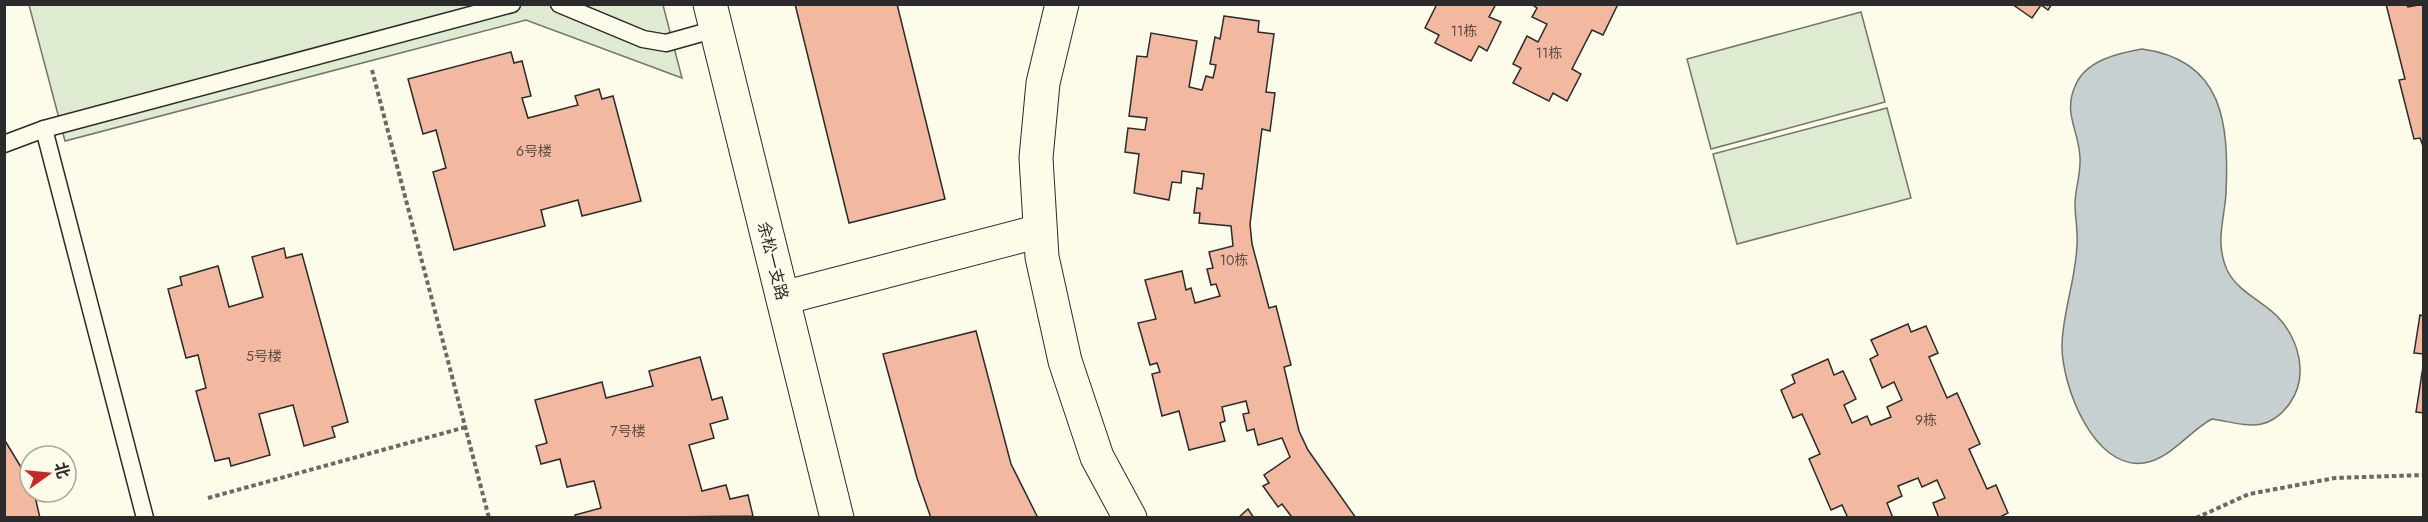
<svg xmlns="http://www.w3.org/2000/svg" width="2428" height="522" viewBox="0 0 2428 522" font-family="Jost,'Noto Sans SC',sans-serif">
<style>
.green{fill:#deebd1;stroke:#74746e;stroke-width:1.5}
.water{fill:#c7d0d0;stroke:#74746e;stroke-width:1.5}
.building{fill:#f2b8a0;stroke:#2b2b2b;stroke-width:1.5}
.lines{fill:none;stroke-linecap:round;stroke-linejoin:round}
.lane-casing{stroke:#2b2b2b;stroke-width:19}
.street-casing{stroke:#2b2b2b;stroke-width:35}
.secondary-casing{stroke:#2b2b2b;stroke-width:35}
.path{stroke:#6a6964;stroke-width:4;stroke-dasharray:4.5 3;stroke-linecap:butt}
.lane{stroke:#fdfbea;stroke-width:16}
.street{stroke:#fdfbea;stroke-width:33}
.secondary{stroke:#fdfbea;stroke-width:33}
.labels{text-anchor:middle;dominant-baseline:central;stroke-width:4.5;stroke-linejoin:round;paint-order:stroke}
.number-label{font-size:14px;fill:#5d4e48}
.street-label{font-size:16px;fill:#2b2b2b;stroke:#fdfbea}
</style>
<rect width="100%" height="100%" fill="#fdfbea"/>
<!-- green -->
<g class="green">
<polygon points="29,5 663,5 682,78 526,20 65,141"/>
<polygon points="1861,12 1885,102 1711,149 1687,59"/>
<polygon points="1887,108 1911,198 1737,244 1713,154"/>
</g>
<!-- water -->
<path class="water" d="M2142,49C2224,60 2229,124 2226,194C2224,221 2215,243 2227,270C2238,292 2261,300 2277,316C2299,339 2309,376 2290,403C2267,435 2245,424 2212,419C2190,430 2171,459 2144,463C2093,470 2061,384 2062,344C2063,311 2076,278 2077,245C2078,231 2075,217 2075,204C2075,189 2081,174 2080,158C2079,129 2062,114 2076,84C2087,60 2119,53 2142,49Z"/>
<!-- building -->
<g class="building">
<polygon points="795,4 897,4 945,199 849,223"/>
<polygon points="1437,4 1496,4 1489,17 1501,22 1487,51 1479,46 1471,61 1435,43 1439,35 1425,28"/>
<polygon points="1531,4 1618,4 1603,35 1592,30 1572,69 1581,74 1567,101 1553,93 1549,101 1513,83 1521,68 1513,64 1527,36 1538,42 1547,24 1532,17 1537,8"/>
<polygon points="2012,4 2052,4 2048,10 2041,5 2032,18"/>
<polygon points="2386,4 2406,4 2408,7 2424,4 2424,149 2420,138 2414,139 2399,80 2405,79"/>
<polygon points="1224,16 1259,21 1258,32 1274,34 1266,92 1275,93 1270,131 1262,129 1250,224 1252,244 1269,308 1276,306 1291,365 1284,367 1299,431 1308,450 1356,518 1289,518 1291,516 1282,504 1278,507 1263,486 1269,483 1264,475 1290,457 1282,438 1258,445 1254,429 1247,431 1243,414 1249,413 1246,401 1222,407 1225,421 1220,423 1225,441 1189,450 1179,411 1162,416 1152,374 1160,372 1157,363 1150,365 1138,323 1156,319 1145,280 1182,271 1186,290 1191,288 1195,303 1220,296 1216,284 1211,285 1207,269 1213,268 1209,252 1233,246 1231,226 1199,223 1200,213 1194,213 1197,188 1202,189 1204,174 1182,171 1181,183 1172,182 1169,200 1134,193 1139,154 1125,152 1128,128 1145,130 1147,118 1129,116 1137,56 1147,57 1151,33 1197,41 1189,87 1202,90 1206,76 1213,78 1216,65 1210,64 1215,37 1220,39"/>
<polygon points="511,52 514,63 522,61 531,96 522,98 528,118 578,105 575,96 599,89 602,99 613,96 641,201 582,216 578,200 541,210 545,226 454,250 433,172 446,168 436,130 423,134 408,79"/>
<polygon points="284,248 286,258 302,254 348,422 332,427 335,437 304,446 293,405 259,414 270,455 231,466 229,458 215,461 196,391 206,388 198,355 186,358 168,289 182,285 180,277 218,266 229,307 263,297 252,257"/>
<polygon points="2420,315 2424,316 2424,354 2414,353"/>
<polygon points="1908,324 1911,332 1926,326 1938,353 1929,357 1947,398 1957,393 1980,444 1969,449 1987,489 1996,485 2008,513 1998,518 1939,518 1933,503 1945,498 1937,480 1922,487 1918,478 1898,486 1902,496 1887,503 1893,518 1848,518 1842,505 1831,510 1809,459 1820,454 1802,414 1793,418 1781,390 1795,383 1792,375 1828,359 1834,375 1843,371 1856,399 1844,405 1852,423 1867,416 1871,425 1891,417 1887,407 1902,400 1894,382 1882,388 1870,359 1878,355 1871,340"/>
<polygon points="976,331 1011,464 1038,518 931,518 917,478 883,354"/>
<polygon points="700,357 712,400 722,397 728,419 710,424 714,438 689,445 702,491 726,485 730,499 748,495 753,516 576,518 575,515 601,508 594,481 567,487 560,459 541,464 536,446 547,443 535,400 602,382 606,398 653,386 649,371"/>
<polygon points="2424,360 2424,413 2416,412"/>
<polygon points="4,439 30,482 30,492 34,492 40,518 4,518"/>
<polygon points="1248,509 1254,518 1238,518"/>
</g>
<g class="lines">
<defs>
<g id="lane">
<polyline points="559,4 643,39 666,43 716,29"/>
<polyline points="44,129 145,518"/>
<polyline points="4,144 44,129 512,4"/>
</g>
<g id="street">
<polyline points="1062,4 1043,83 1036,158 1042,257 1065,361 1097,457 1130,518"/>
<polyline points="783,298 1040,231"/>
</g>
<polyline id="secondary" points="710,4 837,518"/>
</defs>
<!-- lane casing -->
<use href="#lane" class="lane-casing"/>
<!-- street casing -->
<use href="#street" class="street-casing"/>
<!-- secondary casing -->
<use href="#secondary" class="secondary-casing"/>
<!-- path -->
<g class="path">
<polyline points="372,70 489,518"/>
<polyline points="208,498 466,427"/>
<polyline points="2196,518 2249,494 2335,478 2424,475"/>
</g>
<!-- lane -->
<use href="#lane" class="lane"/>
<!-- street -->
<use href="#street" class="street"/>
<!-- secondary -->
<use href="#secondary" class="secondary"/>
</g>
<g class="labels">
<!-- number labels -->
<g class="number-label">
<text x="1464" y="31">11栋</text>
<text x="1549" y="53">11栋</text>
<text x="534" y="151">6号楼</text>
<text x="1234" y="260">10栋</text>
<text x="264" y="356">5号楼</text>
<text x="1926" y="420">9栋</text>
<text x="628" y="431">7号楼</text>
</g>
<!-- street labels -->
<g class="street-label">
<text transform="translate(773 261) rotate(76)">余松一支路</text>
</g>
</g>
<!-- border -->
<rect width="2428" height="522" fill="none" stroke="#2b2b2b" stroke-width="12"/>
<!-- north arrow -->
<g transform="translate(48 474) rotate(75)"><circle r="28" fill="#fdfbea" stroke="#a9a89e" stroke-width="1.5"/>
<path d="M0-4.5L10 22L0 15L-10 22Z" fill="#c62828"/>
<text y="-9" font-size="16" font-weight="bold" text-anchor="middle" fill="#2b2b2b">北</text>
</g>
</svg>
